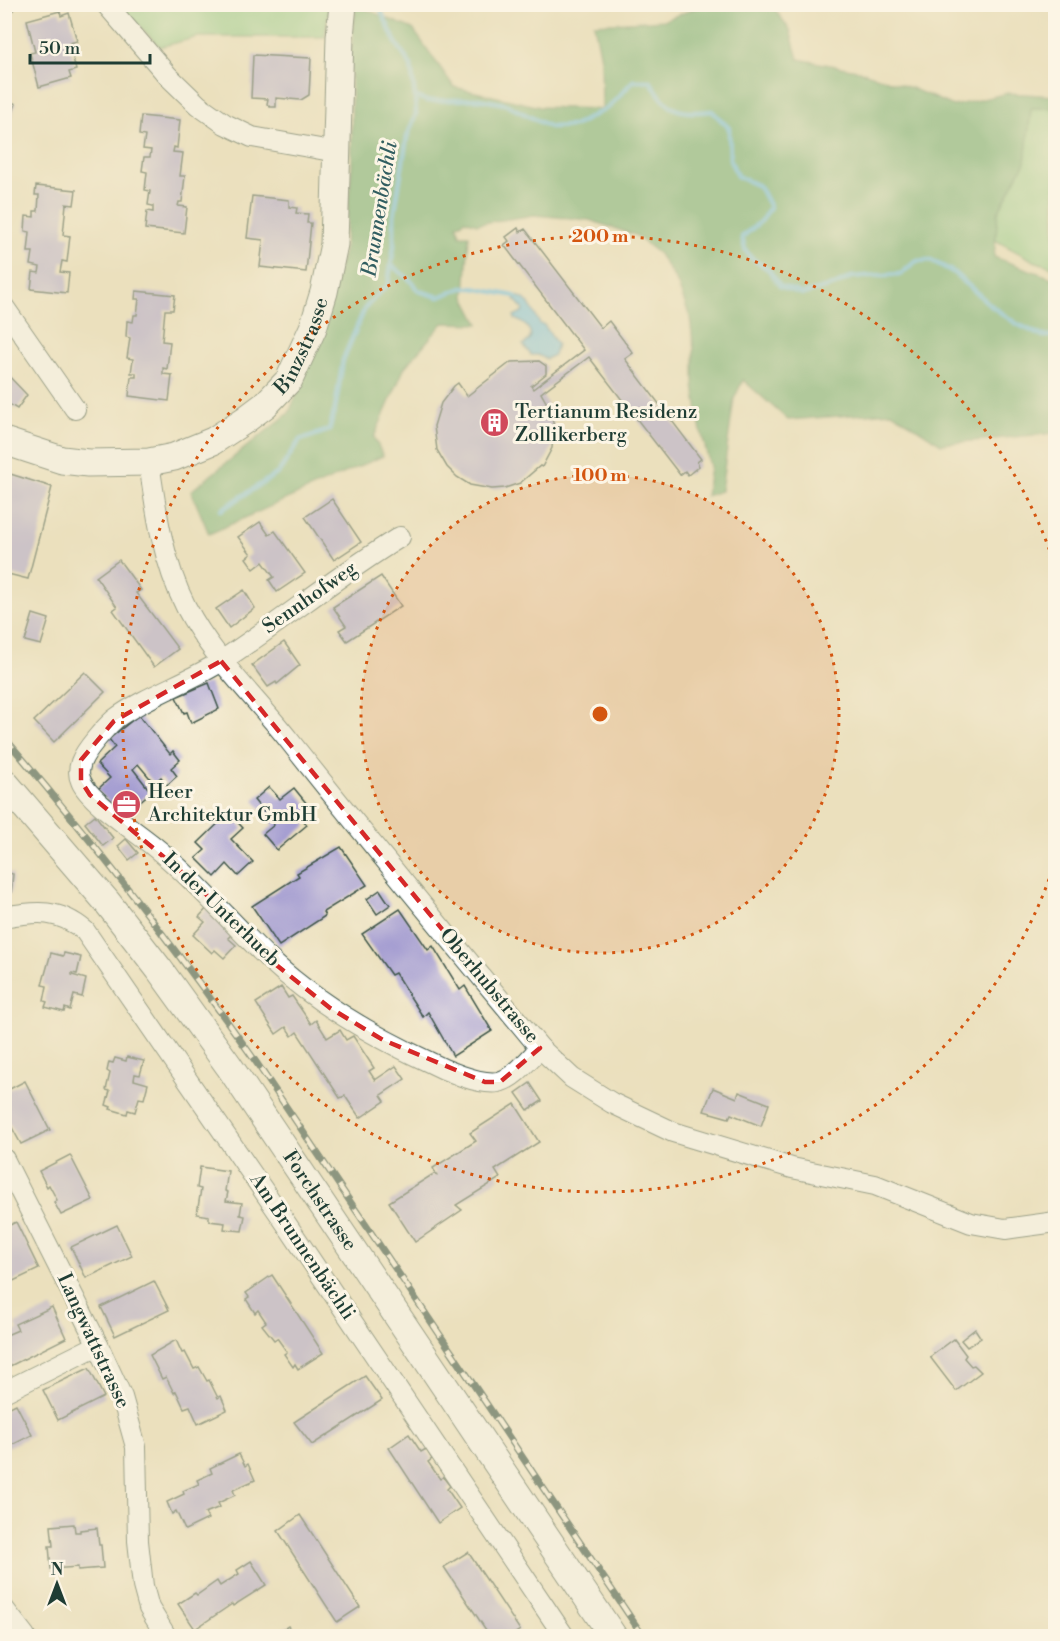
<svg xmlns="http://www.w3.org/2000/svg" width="1060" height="1641" viewBox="0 0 1060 1641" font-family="'Libre Bodoni',serif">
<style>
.green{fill:#83c983;stroke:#51835c;stroke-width:1.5}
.forest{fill:#6aad71;stroke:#447552;stroke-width:1.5}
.water{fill:#6cc0e8;stroke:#467e8e;stroke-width:1.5}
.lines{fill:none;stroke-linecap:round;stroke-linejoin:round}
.stream{stroke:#6cc0e8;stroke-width:4.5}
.building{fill:#a69fd2}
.street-casing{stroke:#3e5549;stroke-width:22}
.secondary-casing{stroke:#3e5549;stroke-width:29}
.street{stroke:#fff;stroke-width:20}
.secondary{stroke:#fff;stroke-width:27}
.rail-casing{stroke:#1f3d34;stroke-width:7}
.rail{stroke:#fcf5e5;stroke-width:4.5;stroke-dasharray:14;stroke-linecap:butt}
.marked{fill:none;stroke:#d62828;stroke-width:4.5;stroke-dasharray:12 8;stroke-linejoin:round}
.ring{fill:none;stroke:#d45610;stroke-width:3;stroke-dasharray:3 6}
.labels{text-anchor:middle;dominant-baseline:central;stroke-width:6;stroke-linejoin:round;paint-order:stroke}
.street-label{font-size:20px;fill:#1f3d34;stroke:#fcf5e5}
.poi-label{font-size:20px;fill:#1f3d34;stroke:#fcf5e5;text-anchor:start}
.water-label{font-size:21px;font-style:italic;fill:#325e61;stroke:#fcf5e5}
.centre{fill:#d45610;stroke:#fcf5e5;stroke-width:3}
.ring-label{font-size:18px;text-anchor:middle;font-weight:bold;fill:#d45610;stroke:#fcf5e5;stroke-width:6;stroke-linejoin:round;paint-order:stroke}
</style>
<rect width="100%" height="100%" fill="#fcf5e5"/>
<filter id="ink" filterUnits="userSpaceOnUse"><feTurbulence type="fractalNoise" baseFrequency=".0167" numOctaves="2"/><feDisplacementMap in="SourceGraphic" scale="12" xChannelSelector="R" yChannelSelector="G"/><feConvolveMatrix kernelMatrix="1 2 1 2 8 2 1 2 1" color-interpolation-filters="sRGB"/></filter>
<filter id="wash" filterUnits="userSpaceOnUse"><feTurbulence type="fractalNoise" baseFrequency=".008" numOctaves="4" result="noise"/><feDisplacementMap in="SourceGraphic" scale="24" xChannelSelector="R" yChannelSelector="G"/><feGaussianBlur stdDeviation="1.35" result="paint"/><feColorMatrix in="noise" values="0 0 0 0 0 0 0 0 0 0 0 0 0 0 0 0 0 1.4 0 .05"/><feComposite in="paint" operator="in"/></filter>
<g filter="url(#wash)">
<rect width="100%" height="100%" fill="#ebe0bd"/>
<!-- green -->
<g class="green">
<polygon points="119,5 329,5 325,37 198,37 160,47"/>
<polygon points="1031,108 1055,108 1055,268 1034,261 995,240 998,212 1025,162"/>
</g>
<!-- forest -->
<polygon class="forest" points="706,4 772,5 790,30 798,59 857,70 911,88 953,106 1008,93 1055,96 1055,108 1031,108 1025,162 998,212 994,257 1055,279 1055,433 941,444 892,412 788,420 743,380 734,399 721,491 706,496 710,466 700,427 694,385 694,350 690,317 677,282 659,254 635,235 589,220 534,215 477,224 465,220 457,225 460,235 469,235 465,297 479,324 443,323 405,367 374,437 383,456 209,534 191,491 289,413 319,338 344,252 352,165 351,51 356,5 413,29 454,87 540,107 602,109 601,59 594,24 665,20"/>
<!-- water -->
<path class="water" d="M515,296C530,297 533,312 540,324L544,325L557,344L554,355L546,359L538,355H531L524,346L523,345C539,336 527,324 515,319L514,316L522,312L523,309L515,300Z"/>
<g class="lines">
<!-- stream -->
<g class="stream">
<path d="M378,4L395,41L411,66L415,96L427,101L478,99L505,104L550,127L574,126L609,107L633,81H650C670,112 676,114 712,111L729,128L730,159L737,176L759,186L770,207L762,220L742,237L745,249L750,257L769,270L780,286L803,294L835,285L851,277L901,274L916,261L931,260L953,272L994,308L1017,324L1042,336H1056"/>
<polyline points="391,265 409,279 419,291 439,297 462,288 473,288 515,296"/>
<polyline points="221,510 278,473 300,440 329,430 335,409 343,360 365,308 388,284 394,246 394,216 407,137 416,114 415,96"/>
</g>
</g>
<g id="blocks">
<!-- building -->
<g class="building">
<polygon points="60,11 61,16 69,13 77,41 69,43 76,70 69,72 71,78 39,87 30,53 35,52 27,20"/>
<polygon points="253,55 311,58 309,95 301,100 276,98 276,107 270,107 267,104 268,99 251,98"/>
<polygon points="4,99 16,104 5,133 4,133"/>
<polygon points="141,116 180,120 177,148 174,147 173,152 183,153 180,176 185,176 182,202 179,202 178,206 187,207 184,233 145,229 147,211 153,212 153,206 148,205 150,191 145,190 147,172 142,171 144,157 150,157 151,150 143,149 145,136 139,135"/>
<polygon points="36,186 76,190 74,205 66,204 63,235 70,236 67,262 62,261 60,272 69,273 67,293 31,289 33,272 39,273 40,267 31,265 33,252 28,252 30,232 25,231 26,216 34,217 34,211 38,211 39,195 35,195"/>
<polygon points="252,196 289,200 289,207 297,208 296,213 308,214 307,223 311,223 306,272 260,267 263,240 247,238"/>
<polygon points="518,228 520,232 525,229 601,328 609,321 633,353 625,359 701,459 697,462 699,466 688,475 685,471 680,475 589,357 541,393 550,409 554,427 552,448 542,467 540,466 520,483 505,488 492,489 470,485 457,477 447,467 437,450 434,426 441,403 454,386 458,383 467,396 511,362 539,361 546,366 546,374 531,386 533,389 584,350 504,245 509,241 506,237"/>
<polygon points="136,291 175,295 173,310 165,310 162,341 170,342 167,369 163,368 163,374 172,375 169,401 129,396 131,377 136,377 136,373 131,373 133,359 127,358 130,338 126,337 127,321 133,322 134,315 137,315 139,299 135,299"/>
<polygon points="4,371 27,395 17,409 4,401"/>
<polygon points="4,472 52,487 28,579 4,573 4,535 8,508 4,507"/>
<polygon points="332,499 361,542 334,560 305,517"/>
<polygon points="260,522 269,535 275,531 305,573 277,592 269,580 274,577 263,562 254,569 246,558 251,554 238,537"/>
<polygon points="119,560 141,590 136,593 178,649 154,667 113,610 117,607 96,577"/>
<polygon points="381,576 401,606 347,641 339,630 346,626 333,607"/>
<polygon points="244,590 255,608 229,628 216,609"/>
<polygon points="33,614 49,619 41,645 25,641"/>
<polygon points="284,642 300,665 277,684 276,682 268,687 252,665"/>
<polygon points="85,672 105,692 54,742 34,721"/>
<polygon points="209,683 219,709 191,723 187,712 184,713 176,697"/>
<polygon points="139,715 170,754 173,751 180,760 171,768 177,776 167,785 161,777 154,783 138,764 133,769 151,792 123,816 97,790 110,778 97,764 115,747 109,739"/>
<polygon points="269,787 280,799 294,788 311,809 301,817 307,825 277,850 263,834 274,825 254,800"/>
<polygon points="229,813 243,828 231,839 253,862 238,876 227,864 215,877 196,858 205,850 198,843"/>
<polygon points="95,815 113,838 103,846 85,823"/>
<polygon points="126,839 138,853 129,860 118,846"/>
<polygon points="341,847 367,885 323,912 325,916 279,946 252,906 299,876 297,873"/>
<polygon points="5,872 13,874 11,894 5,893"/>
<polygon points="380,890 390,905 377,914 367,899"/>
<polygon points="208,907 236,930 228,938 236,945 224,958 215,950 212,953 193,935 205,922 199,917"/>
<polygon points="400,909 428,950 433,946 460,990 465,986 492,1031 453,1056 428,1012 423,1017 395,973 391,975 362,934"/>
<polygon points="51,953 63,956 64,953 81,957 77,974 72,973 72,975 86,979 82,997 74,995 70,1010 65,1008 64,1012 45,1007 47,1002 44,1001 47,986 42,985"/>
<polygon points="281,987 288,998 292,996 311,1024 316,1020 327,1038 340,1030 346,1040 353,1036 374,1068 369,1071 375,1080 396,1066 405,1079 381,1095 385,1101 360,1118 345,1096 340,1098 297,1032 292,1036 286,1027 276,1034 256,1003"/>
<polygon points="127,1057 144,1061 140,1075 135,1074 134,1080 148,1084 144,1099 139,1098 135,1112 128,1110 127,1114 110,1109 111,1107 106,1105 110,1091 106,1090 110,1073 107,1071 109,1062 113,1063 115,1058 126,1061"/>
<polygon points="25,1081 50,1130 21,1144 4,1113 4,1092"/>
<polygon points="530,1083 542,1101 528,1110 516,1093"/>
<polygon points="713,1088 737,1098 739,1092 769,1104 761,1126 731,1114 729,1118 704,1111"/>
<polygon points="515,1104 539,1142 495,1170 500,1178 456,1205 462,1210 415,1242 389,1202 435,1173 437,1176 433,1168 476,1141 470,1133"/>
<polygon points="70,1155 93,1200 61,1215 54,1202 57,1200 49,1185 47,1187 39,1171"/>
<polygon points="200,1167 228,1171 225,1191 228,1192 226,1201 242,1203 240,1215 245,1216 242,1231 224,1229 225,1223 209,1221 209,1216 197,1214 201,1189 197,1188"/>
<polygon points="16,1222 39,1269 9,1283 4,1274 4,1228"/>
<polygon points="117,1225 132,1256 86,1278 71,1247"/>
<polygon points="272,1275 323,1353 298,1369 295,1364 293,1367 284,1354 287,1352 277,1338 274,1340 262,1325 266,1322 258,1310 255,1313 246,1299 249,1297 246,1293"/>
<polygon points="154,1281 169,1310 115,1336 101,1307"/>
<polygon points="52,1307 66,1338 4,1369 4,1336 18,1330 15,1324"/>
<polygon points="975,1329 981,1338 967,1347 961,1340"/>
<polygon points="954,1339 966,1355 964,1358 971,1366 974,1365 981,1372 956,1391 930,1357"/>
<polygon points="176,1340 182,1353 185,1352 194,1369 199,1367 207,1381 209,1380 218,1398 221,1396 227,1410 198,1424 190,1406 184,1408 176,1391 174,1393 166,1377 162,1379 150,1355"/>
<polygon points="89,1368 104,1397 58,1420 43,1390"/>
<polygon points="365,1376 382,1400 312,1445 294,1422"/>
<polygon points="16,1404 32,1435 4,1449 4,1410"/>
<polygon points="409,1434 421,1452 426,1449 432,1459 428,1462 440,1479 443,1477 450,1486 447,1489 460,1508 438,1523 389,1448"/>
<polygon points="239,1454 245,1466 248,1464 255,1480 233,1490 235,1495 218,1503 220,1507 205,1513 208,1519 185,1530 176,1511 172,1514 167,1502 184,1494 183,1491 199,1484 197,1480 212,1473 210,1468"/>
<polygon points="300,1515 360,1607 337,1622 278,1531"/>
<polygon points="74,1524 75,1532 80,1532 80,1530 97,1528 99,1545 101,1545 103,1568 78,1570 78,1567 51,1569 49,1546 53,1546 51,1526"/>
<polygon points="468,1552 520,1630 511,1636 490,1636 444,1567"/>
<polygon points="251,1561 266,1585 233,1606 232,1604 195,1629 178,1604 195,1593 197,1595 217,1581 220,1586 239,1574 237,1570"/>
<polygon points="288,1626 295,1636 272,1636"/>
</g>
</g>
</g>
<g filter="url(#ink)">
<use href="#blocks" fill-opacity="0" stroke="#3e5549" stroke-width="1.5"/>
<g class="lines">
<defs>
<g id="street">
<polyline points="106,4 168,76 198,105 225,124 252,137 337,152"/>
<polyline points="4,5 5,4"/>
<polyline points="4,307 75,409"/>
<path d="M149,462C156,512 163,562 186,607C212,657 253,695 288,739C370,843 455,945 540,1048L572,1078L612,1103L673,1132L792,1168L875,1185L971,1223L1005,1229L1056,1222"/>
<path d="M400,537C338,575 281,622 220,662C187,683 146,696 115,719C105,728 86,749 81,762C79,768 78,775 81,781C88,800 134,830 151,844C194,878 229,921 269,959C315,1002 369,1034 427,1061C444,1070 479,1085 498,1082C514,1079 529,1059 540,1048"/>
<path d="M4,917C37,911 59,909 85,931L283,1219L564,1636"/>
<polyline points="4,1159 98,1345 122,1397 136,1447 138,1541 143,1586 149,1608 166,1636"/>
<polyline points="4,1392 98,1345"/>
<polyline points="4,1609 25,1636"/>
</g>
<g id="secondary">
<path id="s1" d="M4,441L62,460L88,463L149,462L174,457L213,441L245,420L265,405L289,380L313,328L324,292L334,244L340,37L343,4"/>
<path id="s2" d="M4,782L107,902L159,969L229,1066L613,1636"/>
</g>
</defs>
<!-- street casing -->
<use href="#street" class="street-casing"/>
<!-- secondary casing -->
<use href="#secondary" class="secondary-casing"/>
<!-- street -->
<use href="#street" class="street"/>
<!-- secondary -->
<use href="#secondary" class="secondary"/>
<defs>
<path id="rail" d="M4,737C94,842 177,950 256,1062L643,1636"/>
</defs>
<!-- rail casing -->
<use href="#rail" class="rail-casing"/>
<!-- rail -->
<use href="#rail" class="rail"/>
</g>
</g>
<!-- marked area -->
<path d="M0 0H1060V1641H0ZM221,661L540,1048L500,1082H485L383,1040L330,1008L269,959L196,884L90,795L81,781V760L114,721Z" fill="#ebe0bd" fill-opacity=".55" fill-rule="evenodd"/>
<path class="marked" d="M221,661L540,1048L500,1082H485L383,1040L330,1008L269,959L196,884L90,795L81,781V760L114,721Z"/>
<!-- distance rings -->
<circle cx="600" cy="714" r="239" fill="#d45610" fill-opacity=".12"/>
<g class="ring">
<circle cx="600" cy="714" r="239"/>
<path d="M1055 862A478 478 0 1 1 1055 566"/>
</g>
<!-- icons -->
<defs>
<symbol id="building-disc" viewBox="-11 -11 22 22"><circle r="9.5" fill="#d1495b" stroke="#fcf5e5"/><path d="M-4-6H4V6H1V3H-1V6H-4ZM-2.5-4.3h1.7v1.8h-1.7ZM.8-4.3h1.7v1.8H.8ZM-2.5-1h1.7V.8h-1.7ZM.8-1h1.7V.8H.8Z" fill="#fff"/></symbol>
<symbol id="office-disc" viewBox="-11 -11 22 22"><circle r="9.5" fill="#d1495b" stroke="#fcf5e5"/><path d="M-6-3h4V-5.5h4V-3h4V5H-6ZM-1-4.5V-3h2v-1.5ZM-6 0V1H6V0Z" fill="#fff"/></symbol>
</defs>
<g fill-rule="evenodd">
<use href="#building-disc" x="478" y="406" width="33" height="33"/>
<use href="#office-disc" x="110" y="788" width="33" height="33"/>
</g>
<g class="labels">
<!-- street labels -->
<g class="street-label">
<text stroke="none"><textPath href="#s1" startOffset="350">Binzstrasse</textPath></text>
<text transform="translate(310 598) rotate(-35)">Sennhofweg</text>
<text transform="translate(221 910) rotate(44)">In der Unterhueb</text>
<text transform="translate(489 986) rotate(50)">Oberhubstrasse</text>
<text stroke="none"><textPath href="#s2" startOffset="525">Forchstrasse</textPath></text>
<text transform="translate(302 1247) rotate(56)">Am Brunnenbächli</text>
<text transform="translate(93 1341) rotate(65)">Langwattstrasse</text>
</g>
<!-- poi labels -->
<g class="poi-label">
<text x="515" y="412">Tertianum Residenz<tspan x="515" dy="23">Zollikerberg</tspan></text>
<text x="148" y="792">Heer<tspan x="148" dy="23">Architektur GmbH</tspan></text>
</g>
<!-- water labels -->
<g class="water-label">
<text transform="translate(380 209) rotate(-81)">Brunnenbächli</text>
</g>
</g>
<circle cx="600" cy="714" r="9" class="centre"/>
<g class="ring-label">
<text x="600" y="242">200 m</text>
<text x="600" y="481">100 m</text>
</g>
<!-- margin -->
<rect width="1060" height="1641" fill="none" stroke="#fcf5e5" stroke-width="24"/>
<!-- north arrow -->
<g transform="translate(57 1584)" stroke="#fcf5e5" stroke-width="4.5" paint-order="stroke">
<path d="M0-4.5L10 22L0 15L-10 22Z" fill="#1f3d34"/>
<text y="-9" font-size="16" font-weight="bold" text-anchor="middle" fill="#1f3d34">N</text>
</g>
<!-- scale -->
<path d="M30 54v9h120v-9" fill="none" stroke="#1f3d34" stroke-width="3"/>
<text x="39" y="54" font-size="18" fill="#1f3d34" stroke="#fcf5e5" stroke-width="4.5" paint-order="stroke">50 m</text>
</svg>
